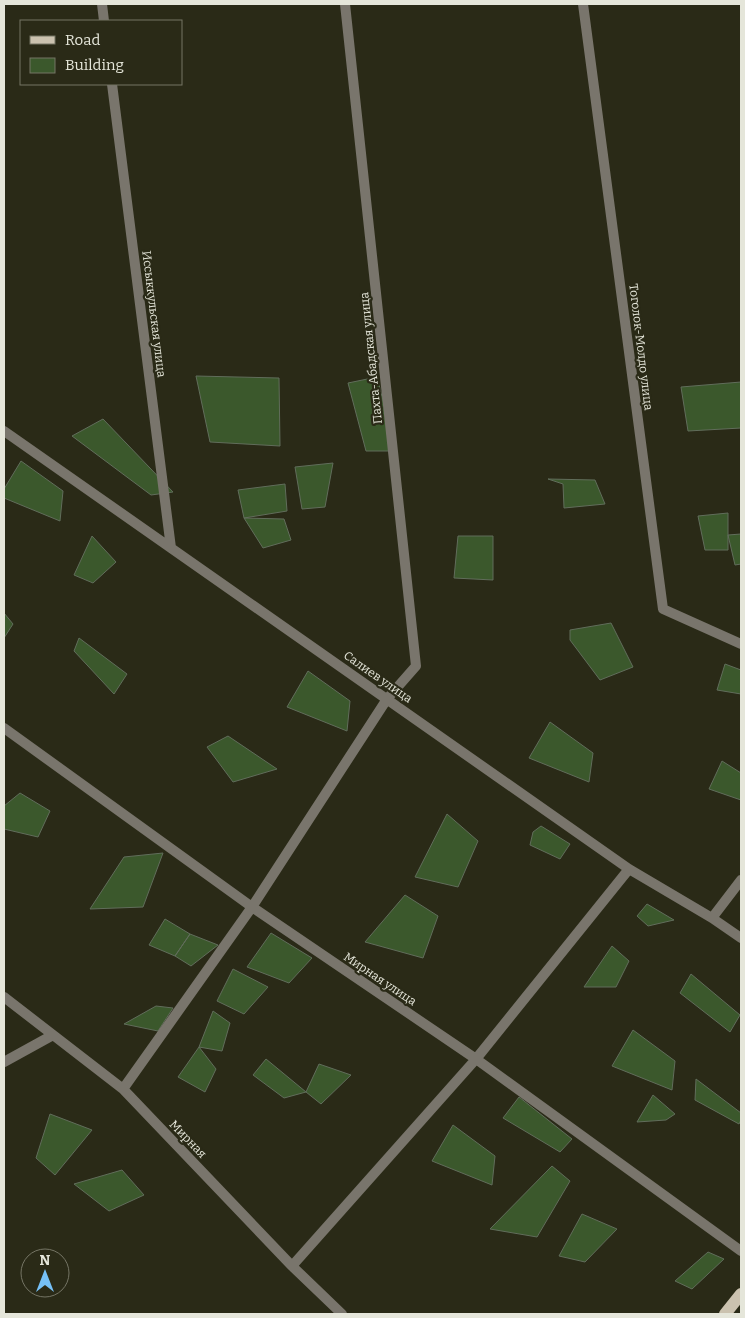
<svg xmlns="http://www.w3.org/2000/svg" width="745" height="1318" viewBox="0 0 745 1318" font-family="Bitter,serif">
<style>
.building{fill:#3b582c;stroke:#616d5b}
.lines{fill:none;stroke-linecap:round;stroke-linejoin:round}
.street{stroke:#79756c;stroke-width:10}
.primary{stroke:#cbc2af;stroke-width:12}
.labels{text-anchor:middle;stroke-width:4.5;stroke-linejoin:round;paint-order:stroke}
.street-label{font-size:12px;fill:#e5e6da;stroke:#2a2a17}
</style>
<rect width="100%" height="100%" fill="#2a2a17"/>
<!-- building -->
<path class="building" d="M196,376L279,378L280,446L210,442Z
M377,377L396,451H366L348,383Z
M741,382V428L688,431L681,387Z
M103,419L173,492L151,495L72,436Z
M21,461L63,491L60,521L4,498V489Z
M333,463L325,507L302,509L295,467Z
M548,479L595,480L605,504L564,508L563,484Z
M285,484L287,511L244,518L238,490Z
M728,513V550H705L698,516Z
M244,518L284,519L291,540L263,548Z
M741,534V564L735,565L728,535Z
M92,536L116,562L93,583L74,575Z
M458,536H493V580L454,578Z
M4,613L13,624L4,638Z
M611,623L633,667L600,680L570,640V630Z
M79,638L127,674L114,694L74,651Z
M725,664L741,670V694L717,690Z
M308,671L350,701L347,731L287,707Z
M550,722L593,753L589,782L529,758Z
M228,736L277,769L233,782L207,747Z
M722,761L741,773V800L709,789Z
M20,793L50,811L38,837L4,829V806Z
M447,814L478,841L458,887L415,877Z
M541,826L570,844L560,859L530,845L533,832Z
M163,853L143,907L90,909L124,857Z
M405,895L438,916L423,958L365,942Z
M647,904L674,920L648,926L637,916Z
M165,919L190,934L175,956L149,945Z
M271,933L312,958L289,983L247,967Z
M190,934L218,945L191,966L175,956Z
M612,946L629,961L616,987H584Z
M233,969L268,987L244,1014L217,1001Z
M691,974L740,1015L730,1032L680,993Z
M156,1006L173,1008L158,1031L124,1024Z
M213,1011L230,1023L222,1051L199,1047Z
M633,1030L675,1061L672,1090L612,1066Z
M199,1047L216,1069L205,1092L178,1077Z
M266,1059L306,1092L284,1098L253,1075Z
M319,1064L351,1075L321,1104L306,1092Z
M696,1079L741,1113V1120L739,1124L695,1100Z
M653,1095L675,1114L666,1120L637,1122Z
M519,1097L572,1139L560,1152L503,1118Z
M50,1114L92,1130L55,1175L36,1158Z
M453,1125L495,1156L492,1185L432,1161Z
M552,1166L570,1181L537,1237L490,1229Z
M122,1170L144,1195L109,1211L74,1184Z
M582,1214L617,1229L585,1262L559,1256Z
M708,1252L724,1259L692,1289L675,1281Z"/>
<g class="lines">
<!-- street -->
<path class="street" d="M102,4L104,21
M583,4L663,609L741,644
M112,84L171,548
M4,431L629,869L712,918L741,938
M4,728L252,907L476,1059L741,1251
M712,918L741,880
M4,997L123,1089L292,1266L342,1314
M4,1062L53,1035
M123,1089L252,907L387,699L416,666L345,4
M292,1266L476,1059L629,869"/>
<!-- primary -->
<path class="primary" d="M725,1314L741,1294"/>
</g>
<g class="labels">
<!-- street labels -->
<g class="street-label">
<text transform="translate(154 314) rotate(83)" y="4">Иссыккульская улица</text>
<text transform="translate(641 347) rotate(83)" y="4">Тоголок-Молдо улица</text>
<text transform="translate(371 358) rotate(-96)" y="4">Пахта-Абадская улица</text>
<text transform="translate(378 677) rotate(35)" y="4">Салиев улица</text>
<text transform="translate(380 979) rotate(34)" y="4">Мирная улица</text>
<text transform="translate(188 1139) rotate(46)" y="4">Мирная</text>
</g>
</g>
<!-- border -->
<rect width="745" height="1318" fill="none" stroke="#e5e6da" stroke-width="10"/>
<!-- legend -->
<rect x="20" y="20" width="162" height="65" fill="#2a2a17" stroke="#757565"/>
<rect x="30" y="36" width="25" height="8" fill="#cbc2af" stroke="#757565"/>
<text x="65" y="45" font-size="15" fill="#e5e6da">Road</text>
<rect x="30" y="58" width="25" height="15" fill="#3b582c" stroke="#757565"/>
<text x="65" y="70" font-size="15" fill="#e5e6da">Building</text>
<!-- north arrow -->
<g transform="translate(45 1273)"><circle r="24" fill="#2a2a17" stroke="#757565"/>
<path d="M0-4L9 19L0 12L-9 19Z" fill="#76c0f6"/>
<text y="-8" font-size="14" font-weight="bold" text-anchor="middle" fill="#e5e6da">N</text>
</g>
</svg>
